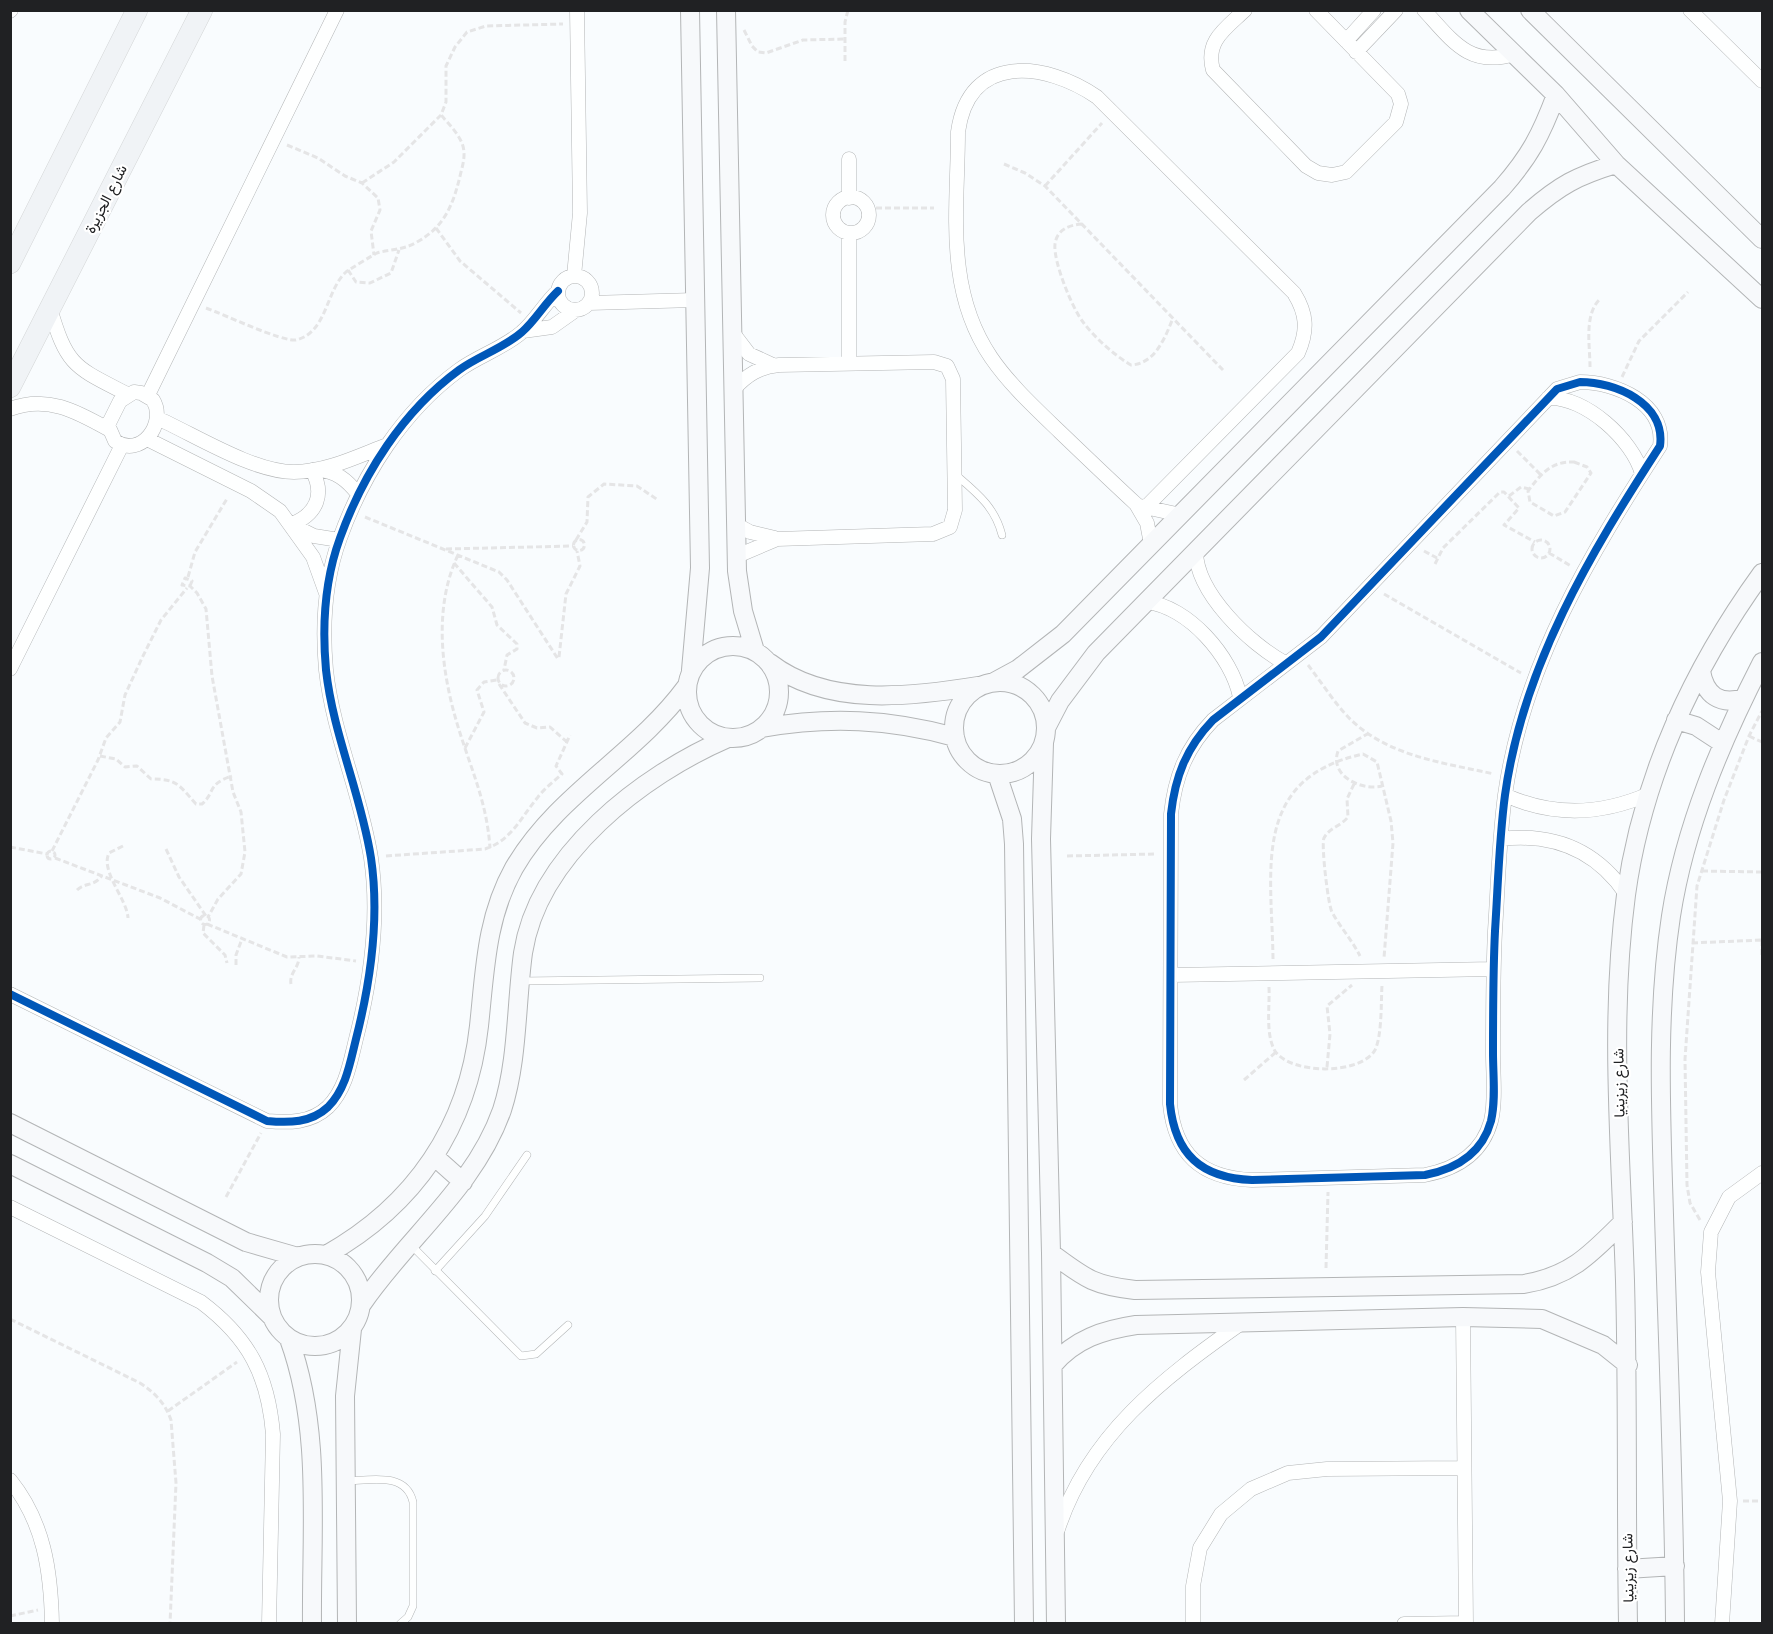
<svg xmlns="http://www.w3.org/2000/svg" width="1773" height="1634" viewBox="0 0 1773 1634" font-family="'Nunito Sans',Vazirmatn,sans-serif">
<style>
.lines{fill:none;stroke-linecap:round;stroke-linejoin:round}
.lane-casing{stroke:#b3b5b6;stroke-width:8}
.street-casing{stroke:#b3b5b6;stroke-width:15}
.secondary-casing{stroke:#b3b5b6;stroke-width:20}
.primary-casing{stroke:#d4d6d7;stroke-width:22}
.path{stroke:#e5e5e6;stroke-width:3;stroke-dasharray:6 3;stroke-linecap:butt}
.lane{stroke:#feffff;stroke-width:7}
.street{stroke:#feffff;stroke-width:14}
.secondary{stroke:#f7f9fb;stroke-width:18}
.primary{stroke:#f0f3f6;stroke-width:21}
.cycleway-casing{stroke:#fff;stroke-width:11}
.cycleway{stroke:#0057b8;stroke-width:8}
.labels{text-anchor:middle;stroke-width:4.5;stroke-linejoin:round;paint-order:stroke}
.street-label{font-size:15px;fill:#202123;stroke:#fff}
</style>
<rect width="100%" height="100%" fill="#f9fcfe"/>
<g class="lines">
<defs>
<path id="lane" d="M956,475C977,493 995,507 1002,535
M520,981L760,978
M410,1244L521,1356L536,1354L568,1325
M435,1271L485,1216L527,1155
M347,1481C372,1480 406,1472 413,1502V1606L408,1617L400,1624"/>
<path id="street" d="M1245,10C1225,29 1205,41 1213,70L1306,166L1318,173L1332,175L1346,172L1396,122L1401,104L1398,94L1316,10
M1424,10C1452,40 1469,68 1514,54
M1690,10L1762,81
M10,11L11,10
M1346,41L1374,10
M1356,52L1396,10
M833 215a18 18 0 1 1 36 0a18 18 0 1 1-36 0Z
M849,198V159
M849,233V363
M574,276L580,213L577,10
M558 293a17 17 0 1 1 34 0a17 17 0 1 1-34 0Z
M589,303L695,300
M50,308C67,367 75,367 127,394
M523,331L552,327L576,310
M733,333L749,354L773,365
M1580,382C1615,382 1666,403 1660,446C1590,554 1523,665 1505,795C1499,840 1498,886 1495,931C1493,972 1493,1012 1493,1053C1493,1075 1496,1100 1491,1121C1482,1154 1456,1169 1425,1175L1252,1180C1201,1178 1175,1154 1170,1104L1171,814C1175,777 1186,748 1213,720L1321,637L1557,389Z
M734,389C747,375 759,367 779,365L934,362L947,366L953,379L955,510L950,527L933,534L777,539L737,556
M134,392L141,393L153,400C167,423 141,459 115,441L108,425L120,401Z
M148,395L337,10
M1548,398C1585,396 1633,440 1642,474
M10,409C47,395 76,411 108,429
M157,418C195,435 253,472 294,472C326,472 358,456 387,445
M147,439L251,491L280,511L313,557L326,593
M318,470C336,471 347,480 358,494
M1140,506L1181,515
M1145,508L1298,353C1308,330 1307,314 1294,293L1097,97C1046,62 969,52 958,132C958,177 953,224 959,269C969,347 1006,380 1060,432C1085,456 1110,480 1136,504L1147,523L1151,544
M292,524C317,514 325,494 312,470
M737,525L750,532L775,538
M296,527L314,536L339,540
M1196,551C1196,593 1250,644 1285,663
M1146,602C1188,606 1232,657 1240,697
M10,669L122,445
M1505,795C1553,817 1601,815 1649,794
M1501,839C1553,833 1596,850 1626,894
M1172,975L1493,969
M10,994L267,1121C289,1123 311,1123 328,1107C346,1089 350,1063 356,1039C371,980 380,919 371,858C361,794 333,734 326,670C322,626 325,579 340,538C363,474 403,411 459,370C478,356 504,348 522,332C535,321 545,303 558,291
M10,1207L201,1302C249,1338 268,1375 273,1434L269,1624
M1463,1317L1466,1624
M10,1480C44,1522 51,1571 52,1624
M1058,1529C1089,1435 1162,1379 1240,1324
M1193,1624V1586L1200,1548L1221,1514L1251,1489L1288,1473L1327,1469L1462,1468
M1404,1624L1466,1623
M1722,1624L1730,1501L1708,1272L1711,1232L1729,1197L1762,1173"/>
<path id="secondary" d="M690,10L700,568L691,670
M726,10L737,571L743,611L755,651
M1469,10L1556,95L1616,164L1762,299
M1530,10L1762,239
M687 692a46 46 0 1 1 92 0a46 46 0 1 1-92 0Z
M770,663C827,707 910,697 978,686
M1701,671C1705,695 1720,706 1744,698
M994,682L1018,669L1063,634L1502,188C1530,156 1541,135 1556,95
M954 728a46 46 0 1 1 92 0a46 46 0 1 1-92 0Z
M1676,720L1696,726L1722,743
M762,728C829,716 890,719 955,737
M1046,728L1060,701L1096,653L1529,212C1560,185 1577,176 1616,164
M1044,743L1041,839L1051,1253L1056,1624
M997,774L1012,819L1014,844L1024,1624
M10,1123L246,1242L298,1257
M435,1157L463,1182
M10,1164L207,1263L232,1278L272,1317
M1051,1253C1085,1278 1092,1285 1135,1290L1524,1284C1571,1276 1591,1254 1623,1222
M269 1300a46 46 0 1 1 92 0a46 46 0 1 1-92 0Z
M326,1255C415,1205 468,1127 479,1026C485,970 486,918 514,868C557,794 636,755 686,687
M362,1304C407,1238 475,1187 502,1110C518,1061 516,1004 523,953C538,855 642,775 728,738
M289,1339C322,1429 311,1529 312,1624
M1053,1365C1075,1339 1103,1330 1136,1325L1463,1317L1542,1319L1603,1345L1628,1365
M1627,1569L1675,1566
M347,1624L345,1396L352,1329
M1628,1624C1626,1509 1628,1395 1625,1281C1621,1153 1609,1022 1626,895C1642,778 1693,668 1762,573
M1675,1624C1674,1487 1668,1351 1664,1215C1661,1115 1656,1015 1671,916C1685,826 1721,742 1762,662"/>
<path id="primary" d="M10,263L137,10
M10,387L202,10"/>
</defs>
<!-- lane casing -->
<use href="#lane" class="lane-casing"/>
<!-- street casing -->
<use href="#street" class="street-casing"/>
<!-- secondary casing -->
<use href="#secondary" class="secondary-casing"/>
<!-- primary casing -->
<use href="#primary" class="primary-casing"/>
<!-- path -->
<path class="path" d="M744,30L752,46L758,52L766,53L803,40L845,39
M845,61V22L848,10
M287,145L318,158L345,176L362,183L378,198L380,210L371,231L374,255
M1004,164L1025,173L1045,186L1223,370
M362,183L394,162L441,115L446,102V66L455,47L467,32L486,26L563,24
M1045,186L1102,123
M867,208H934
M1082,224C1070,225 1057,229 1055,244C1053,261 1072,308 1083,322C1095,338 1114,355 1131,365C1155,364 1165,338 1173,318
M436,228L460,261L521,313
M348,270L356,282L370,283L391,273L399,250
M206,308C223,314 282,342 296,340C327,333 326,290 346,272C350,269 373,255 377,253C391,249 404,250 417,242C446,226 454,202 461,172C464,161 466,151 461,141C456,131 448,123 441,115
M1590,367C1590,346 1584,316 1599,300
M1622,377L1639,341L1688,292
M1517,451L1541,475
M1574,462L1587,467L1591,473L1565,512L1554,516L1530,502L1528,491C1541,474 1551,461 1574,462Z
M1509,496L1521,487L1529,489
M365,517L499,572L507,580L558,659
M573.5 545a5.5 5.5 0 1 1 11 0a5.5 5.5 0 1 1-11 0Z
M576,540L587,522L588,497L604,484L637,486L658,500
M1532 549a9 9 0 1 1 18 0a9 9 0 1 1-18 0Z
M446,549L573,546
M1424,551L1437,558
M1549,553L1571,566
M458,555C432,610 442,677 460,733C473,774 487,804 490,848
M454,563L492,607L497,625L517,644V649L507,655L504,670
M1435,564L1443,548L1500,492H1504L1519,508L1504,525L1535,542
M188,577L195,552L228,497
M190,586L192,581L185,578L182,585L190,586L197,593L206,609L212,676L233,792L241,812L245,852L241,874L218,899L208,917
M1384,594L1521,673
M559,657L566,594L580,566L577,551
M1308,665C1322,683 1335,704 1351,720C1390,757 1445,763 1494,774
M498 678a8 8 0 1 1 16 0a8 8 0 1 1-16 0Z
M499,684L525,723L537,728L550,727L567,742
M1369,733L1338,751C1329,777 1363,791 1382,786
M1749,736L1762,742
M465,748L484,712L477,690L484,682L497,680
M100,756L116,759L125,767L137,766L151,779C177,779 178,784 196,804H202C215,793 207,784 232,776
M1354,784L1347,799L1348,817C1341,826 1329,828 1324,838C1321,844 1328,905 1332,912C1340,927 1352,940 1360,956
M123,846L109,853C100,871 127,899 128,918
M10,847L47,854
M166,849L179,877L206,916
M47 855a4 4 0 1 1 8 0a4 4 0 1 1-8 0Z
M52,851L98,760L106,738L120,722L125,695L142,658L161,620L187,588
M386,856L485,849C511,841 522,816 538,797C545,788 554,781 562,774L556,766L570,735
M1067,856L1155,854
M55,858L160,898L200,919
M1702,871L1762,872
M77,890C85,882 95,887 102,875
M200.5 920a4.5 4.5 0 1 1 9 0a4.5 4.5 0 1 1-9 0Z
M207,924L287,957L317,956L356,961
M204,925L203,933L225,955L227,963
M1762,940V955
M1692,943L1762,940
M1273,959C1272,870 1250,779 1363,754L1377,762L1391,821L1393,843L1384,958
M236,965V955L242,939
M291,984C289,973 299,968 299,957
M1269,987C1270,1005 1265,1034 1275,1051C1291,1075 1361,1075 1375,1050C1382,1036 1381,1002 1382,985
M1327,1067L1330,1034L1327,1006L1352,985
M1244,1080L1276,1052
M226,1197L261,1133
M1700,1220L1690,1203L1687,1185L1685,1059L1697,886L1724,800L1749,736L1762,711
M1326,1268L1328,1192
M10,1319L140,1383C155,1393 165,1403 171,1420L176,1483L170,1624
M168,1411L237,1362
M1743,1501H1762
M10,1616L38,1610"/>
<!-- lane -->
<use href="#lane" class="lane"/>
<!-- street -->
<use href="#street" class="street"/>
<!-- secondary -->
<use href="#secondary" class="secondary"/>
<!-- primary -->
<use href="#primary" class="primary"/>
<defs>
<path id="cycleway" d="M1580,382C1615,382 1666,403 1660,446C1590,554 1523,665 1505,795C1499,840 1498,886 1495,931C1493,972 1493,1012 1493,1053C1493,1075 1496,1100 1491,1121C1482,1154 1456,1169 1425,1175L1252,1180C1201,1178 1175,1154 1170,1104L1171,814C1175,777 1186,748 1213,720L1321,637L1557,389Z
M10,994L267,1121C289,1123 311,1123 328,1107C346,1089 350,1063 356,1039C371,980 380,919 371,858C361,794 333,734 326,670C322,626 325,579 340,538C363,474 403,411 459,370C478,356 504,348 522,332C535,321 545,303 558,291"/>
</defs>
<!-- cycleway casing -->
<use href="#cycleway" class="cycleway-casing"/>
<!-- cycleway -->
<use href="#cycleway" class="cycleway"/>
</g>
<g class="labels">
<!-- street labels -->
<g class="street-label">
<text transform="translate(106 199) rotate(-63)" y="5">شارع الجزيرة</text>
<text transform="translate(1619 1083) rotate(-91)" y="5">شارع زيزينيا</text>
<text transform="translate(1628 1568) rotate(-91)" y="5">شارع زيزينيا</text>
</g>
</g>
<!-- border -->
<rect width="1773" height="1634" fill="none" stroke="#202123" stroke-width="24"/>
</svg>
